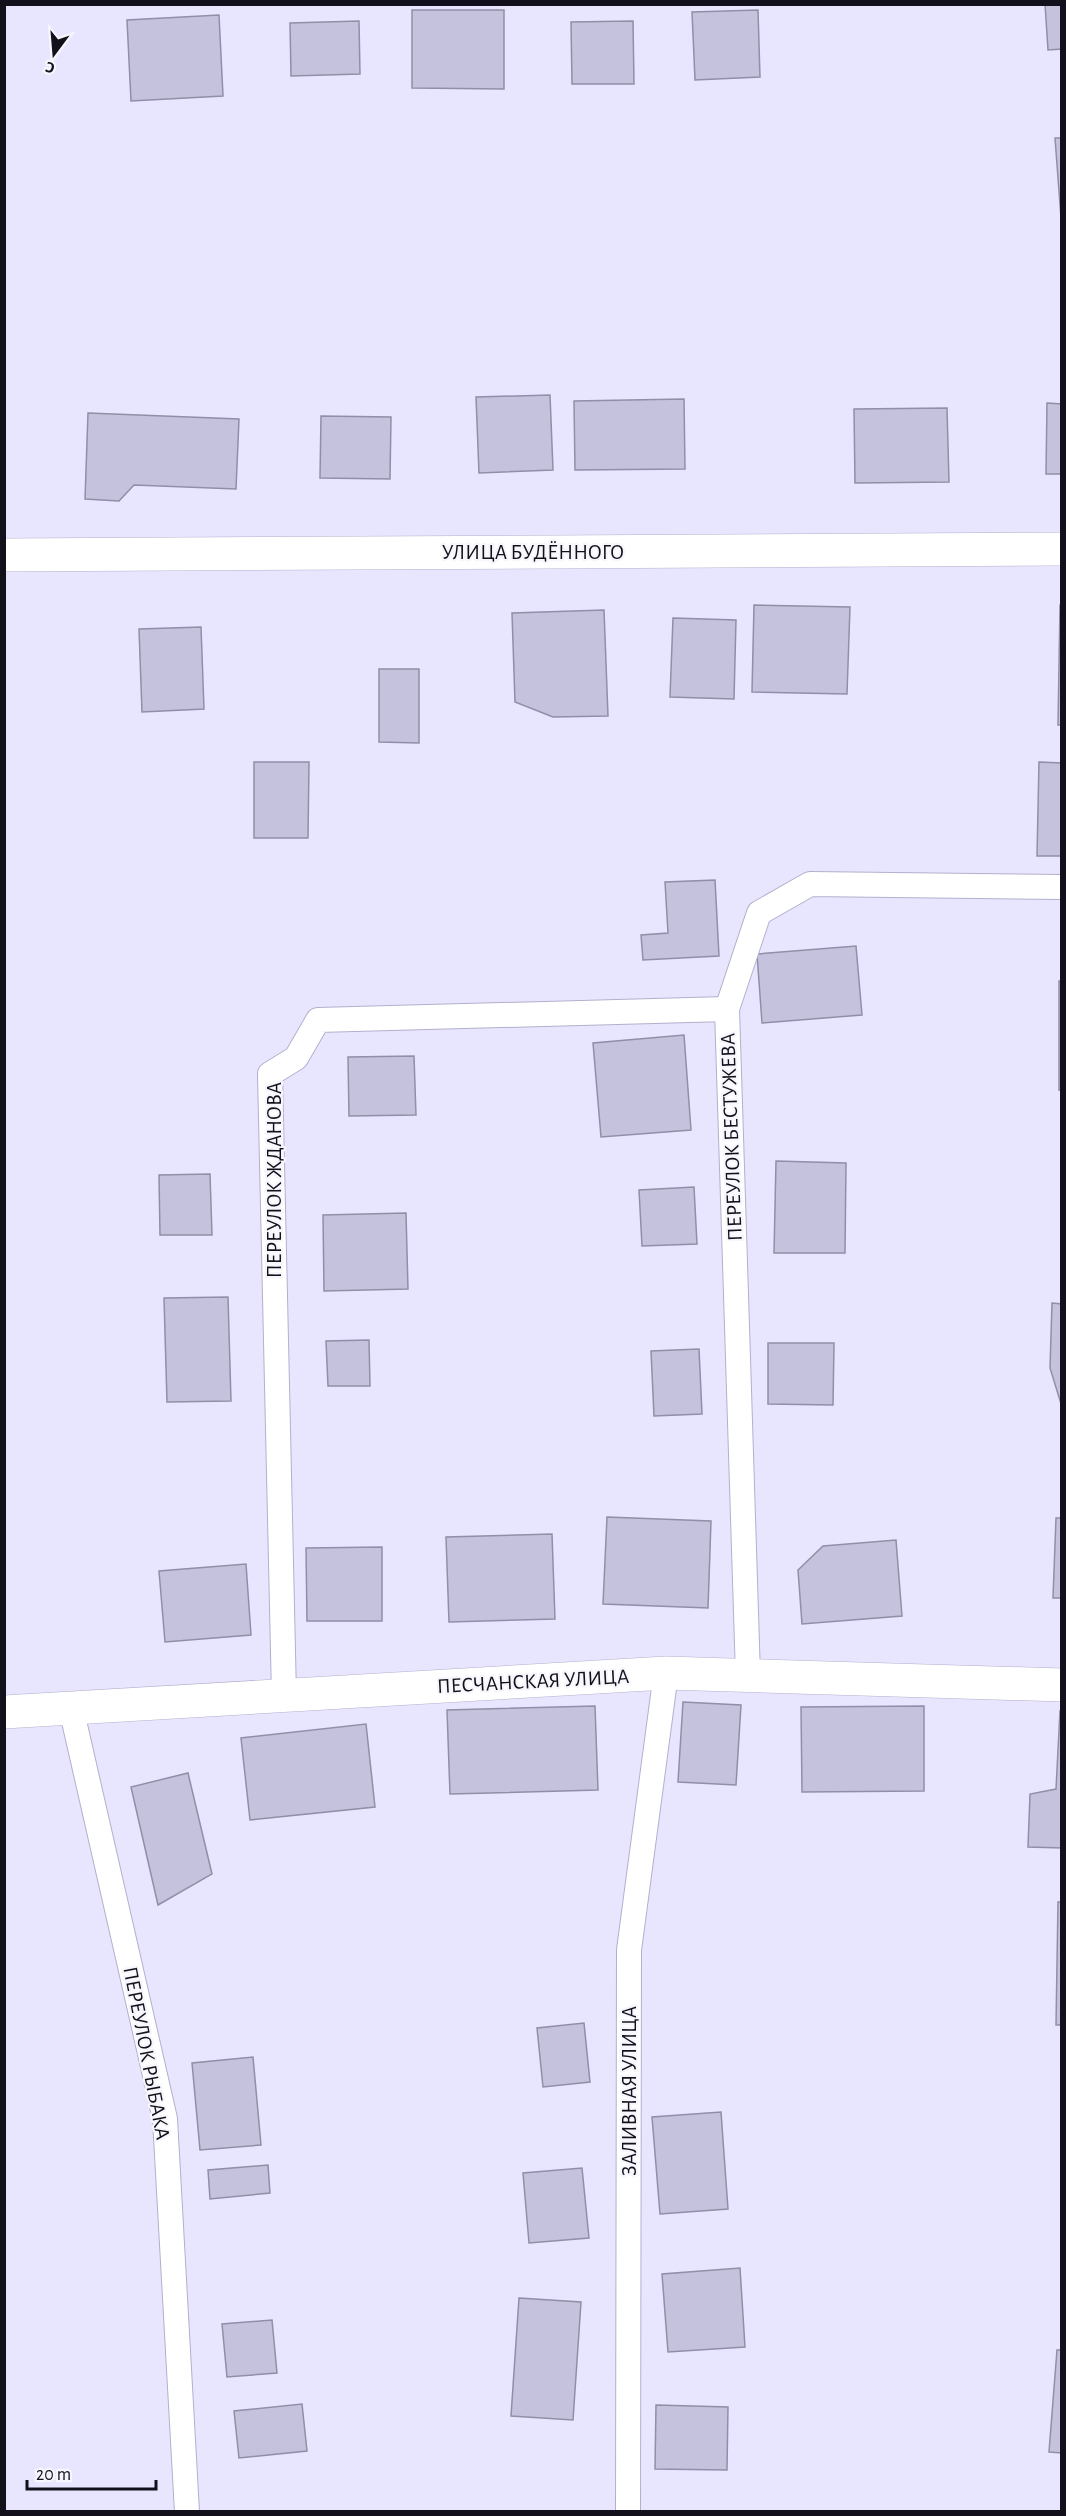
<svg xmlns="http://www.w3.org/2000/svg" width="1066" height="2516" viewBox="0 0 1066 2516" font-family="'Alegreya Sans',sans-serif">
<style>
.building{fill:#c5c2de;stroke:#908ea8;stroke-width:1.5}
.lines{fill:none;stroke-linecap:round;stroke-linejoin:round}
.service-casing{stroke:#b2b0cc;stroke-width:26}
.minor-casing{stroke:#b2b0cc;stroke-width:34}
.tertiary-casing{stroke:#b2b0cc;stroke-width:34}
.service{stroke:#fff;stroke-width:24}
.minor{stroke:#fff;stroke-width:33}
.tertiary{stroke:#fff;stroke-width:33}
.labels{text-anchor:middle;stroke-width:4.5;stroke-linejoin:round;paint-order:stroke}
.street-label{font-size:21px;fill:#12101a;stroke:#f6f6fc}
</style>
<rect width="100%" height="100%" fill="#e8e6fe"/>
<!-- building -->
<path class="building" d="M1045,4H1062V49L1048,50Z
M412,10H504V89L412,88Z
M758,10L760,77L695,80L692,12Z
M219,15L223,96L131,101L127,20Z
M359,21L360,74L291,76L290,23Z
M633,21L634,84H572L571,22Z
M1055,138H1062V218H1061Z
M550,395L553,470L479,473L476,397Z
M684,399L685,469L575,470L574,401Z
M1047,403L1062,404V474H1046Z
M947,408L949,482L855,483L854,409Z
M88,413L239,419L236,489L134,485L119,501L85,499Z
M321,416L391,417L390,479L320,478Z
M754,605L850,607L847,694L752,692Z
M1060,605H1062V725H1058Z
M604,610L608,716L553,717L515,702L512,613Z
M673,618L736,620L734,699L670,697Z
M201,627L204,709L142,712L139,629Z
M379,669H419V743L379,742Z
M254,762H309L308,838H254Z
M1039,762L1062,763V856H1037Z
M715,880L719,956L643,960L641,935L668,933L665,882Z
M856,946L862,1015L762,1023L757,954Z
M1059,981H1062V1090H1059Z
M684,1035L691,1130L601,1137L593,1043Z
M414,1056L416,1115L349,1116L348,1057Z
M776,1161L846,1163L845,1253H774Z
M210,1174L212,1235H160L159,1175Z
M694,1187L697,1244L642,1246L639,1190Z
M406,1213L408,1289L324,1291L323,1215Z
M228,1297L231,1401L167,1402L164,1298Z
M1052,1303L1062,1304V1407L1050,1368Z
M369,1340L370,1386H328L326,1341Z
M768,1343H834L833,1405L768,1404Z
M699,1349L702,1414L654,1416L651,1351Z
M607,1517L711,1521L708,1608L603,1604Z
M1056,1518H1062V1598H1053Z
M552,1534L555,1619L449,1622L446,1537Z
M896,1540L902,1616L802,1624L798,1570L823,1546Z
M382,1547V1621H307L306,1548Z
M246,1564L251,1635L165,1642L159,1571Z
M683,1702L741,1705L736,1785L678,1782Z
M595,1706L598,1790L450,1794L447,1710Z
M924,1706V1791L802,1792L801,1707Z
M1060,1711H1062V1848L1028,1847L1030,1794L1056,1789Z
M366,1724L375,1807L250,1820L241,1738Z
M188,1773L212,1874L158,1905L131,1787Z
M1058,1902H1062V2025H1056Z
M584,2023L590,2082L543,2087L537,2028Z
M253,2057L261,2145L200,2150L192,2063Z
M721,2112L728,2209L660,2214L652,2117Z
M268,2165L270,2193L210,2199L208,2170Z
M582,2168L589,2238L529,2243L523,2173Z
M740,2268L745,2347L668,2352L662,2274Z
M519,2298L581,2302L573,2420L511,2416Z
M272,2320L277,2373L227,2377L222,2324Z
M1057,2350H1062V2453L1049,2452Z
M302,2404L307,2451L239,2458L234,2411Z
M656,2405L728,2407L727,2470L655,2469Z"/>
<g class="lines">
<defs>
<path id="service" d="M748,1676L727,1009L759,913L810,884L1062,887
M284,1696L270,1074L296,1058L318,1020L727,1009
M71,1708L165,2119L187,2512
M628,2512L629,1950L666,1673"/>
<path id="minor" d="M4,1712L666,1673L1062,1685"/>
<path id="tertiary" d="M4,555L1062,549"/>
</defs>
<!-- service casing -->
<use href="#service" class="service-casing"/>
<!-- minor casing -->
<use href="#minor" class="minor-casing"/>
<!-- tertiary casing -->
<use href="#tertiary" class="tertiary-casing"/>
<!-- service -->
<use href="#service" class="service"/>
<!-- minor -->
<use href="#minor" class="minor"/>
<!-- tertiary -->
<use href="#tertiary" class="tertiary"/>
</g>
<g class="labels">
<!-- street labels -->
<g class="street-label">
<text x="533" y="559">УЛИЦА БУДЁННОГО</text>
<text transform="translate(731 1137) rotate(-92)" y="7">ПЕРЕУЛОК БЕСТУЖЕВА</text>
<text transform="translate(274 1180) rotate(-90)" y="7">ПЕРЕУЛОК ЖДАНОВА</text>
<text transform="translate(533 1681) rotate(-3)" y="7">ПЕСЧАНСКАЯ УЛИЦА</text>
<text transform="translate(147 2053) rotate(79)" y="7">ПЕРЕУЛОК РЫБАКА</text>
<text transform="translate(629 2091) rotate(-90)" y="7">ЗАЛИВНАЯ УЛИЦА</text>
</g>
</g>
<!-- border -->
<rect width="1066" height="2516" fill="none" stroke="#12101a" stroke-width="12"/>
<!-- north arrow -->
<g transform="translate(54 54) rotate(196)" stroke="#f6f6fc" stroke-width="4.5" paint-order="stroke">
<path d="M0-4.5L10 22L0 15L-10 22Z" fill="#12101a"/>
<text y="-9" font-size="16" font-weight="bold" text-anchor="middle" fill="#12101a">С</text>
</g>
<!-- scale -->
<path d="M27 2480v9h129v-9" fill="none" stroke="#12101a" stroke-width="3"/>
<text x="36" y="2480" font-size="18" fill="#12101a" stroke="#f6f6fc" stroke-width="4.5" paint-order="stroke">20 m</text>
</svg>
